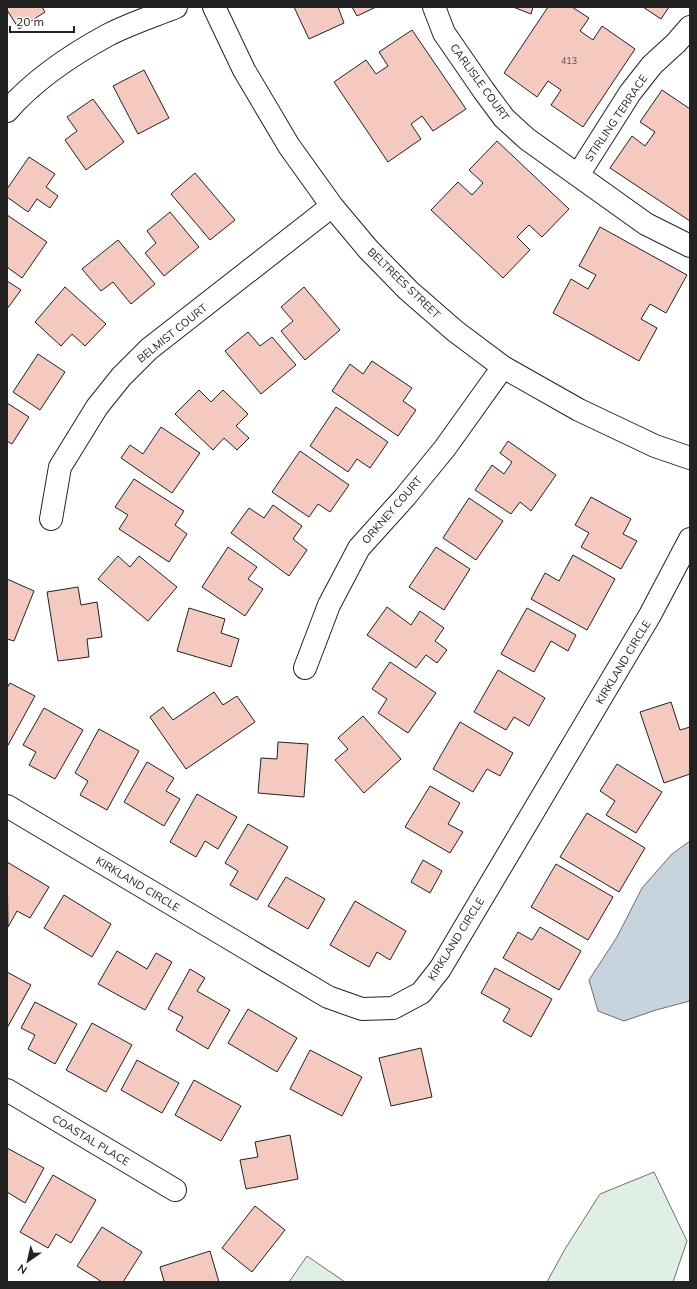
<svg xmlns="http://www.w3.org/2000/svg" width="697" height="1289" viewBox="0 0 697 1289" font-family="Mulish,sans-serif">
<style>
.green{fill:#e0efe3;stroke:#6f6f6f}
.water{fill:#c7d3dd;stroke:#6f6f6f}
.building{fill:#f3c9c0;stroke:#222}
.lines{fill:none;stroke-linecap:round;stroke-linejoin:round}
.minor-casing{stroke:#222;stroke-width:24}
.minor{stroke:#fff;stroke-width:22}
.labels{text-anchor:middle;stroke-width:3;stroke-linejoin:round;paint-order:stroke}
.number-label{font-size:9px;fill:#564c4a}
.street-label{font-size:11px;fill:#222;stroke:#fff}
</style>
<rect width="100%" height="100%" fill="#fff"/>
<!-- green -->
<path class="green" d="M654,1172L687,1241L673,1282H547L565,1249L600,1194Z
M307,1256L345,1282H289Z"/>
<!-- water -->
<path class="water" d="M690,841V1001L656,1010L624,1021L598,1011L589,980L617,937L642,888L672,854Z"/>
<!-- building -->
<path class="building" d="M7,7H42L45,12L19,29L7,10Z
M294,7H338L344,23L309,39Z
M352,7H376L357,16Z
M513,7H533L531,14Z
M548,7H572L589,18L580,31L593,40L602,26L635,49L583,127L551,105L561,90L548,81L537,97L504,73Z
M643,7H669L661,19Z
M412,30L466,109L433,131L422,116L411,124L421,139L388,162L334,82L366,60L376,74L388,66L379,52Z
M144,70L169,118L138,134L113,86Z
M662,90L690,109V221L610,168L632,136L645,146L655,132L640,122Z
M93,99L124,142L86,170L65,140L77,131L67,117Z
M497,141L569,209L542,237L529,225L517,237L530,250L503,278L431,210L458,182L472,195L483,183L469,170Z
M29,157L55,174L46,187L58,196L50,208L37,199L28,212L7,197V189Z
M195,173L235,220L210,240L171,194Z
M170,212L199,247L164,276L145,253L156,243L147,231Z
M7,215L47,242L22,278L7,267Z
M600,227L687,275L666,313L650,304L641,319L657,328L639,361L553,313L571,279L588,289L596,275L579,266Z
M118,240L155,284L131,304L113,282L101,291L82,269Z
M7,281L21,290L7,309Z
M65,287L106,324L85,346L72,334L61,346L35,322Z
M304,287L340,330L305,360L281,331L293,321L281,307Z
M248,332L260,346L272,337L296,365L261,394L225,351Z
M38,354L65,372L40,410L13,392Z
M372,361L412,388L403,401L416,410L398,436L332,391L350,364L363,374Z
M199,390L211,402L223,390L248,414L236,426L249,438L237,450L224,438L213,450L175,414Z
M7,403L29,417L12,444L7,441Z
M336,407L388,442L370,468L357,459L348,472L310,446Z
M161,427L200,453L172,493L121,458L130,445L143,454Z
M508,441L556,475L531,511L520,502L511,514L475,490L492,465L504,474L512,462L500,453Z
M300,451L349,485L330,512L318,504L309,517L272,492Z
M134,479L184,511L175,525L187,534L169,562L119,529L128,515L115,507Z
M591,497L631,519L623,534L637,541L621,569L581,547L589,533L575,525Z
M469,498L503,521L476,560L443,538Z
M273,505L302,526L293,539L307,550L289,576L231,533L249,508L264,518Z
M228,547L257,567L248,579L263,589L245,616L202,587Z
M436,547L470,569L444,610L409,587Z
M573,555L615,579L587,630L531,599L545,573L559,581Z
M118,556L130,567L139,556L177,587L148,621L98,579Z
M7,579L34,591L14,641L7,639Z
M78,587L81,605L97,602L102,637L87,639L89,657L58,661L47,592Z
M387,607L411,625L420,611L444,628L435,641L447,650L437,663L426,655L416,668L367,635Z
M189,608L225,619L221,633L239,639L231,667L177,651Z
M527,608L576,635L568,651L551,641L534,672L501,654Z
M390,662L436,693L408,733L378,713L387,699L372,689Z
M498,670L545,698L529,726L514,717L506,730L474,712Z
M10,683L35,696L7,747V688Z
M214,692L223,705L237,696L255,722L186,769L150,717L163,707L173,720Z
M671,702L680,730L690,727V774L664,783L640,712Z
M44,708L83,730L55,779L29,765L36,752L23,745Z
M363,716L401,759L364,793L335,760L348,749L338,738Z
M460,722L513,753L500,776L487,769L473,792L433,769Z
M99,729L139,751L107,810L80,795L88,781L75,773Z
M278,742L308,744L304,797L258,793L261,758L277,759Z
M147,762L174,778L166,791L180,799L164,826L124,802Z
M617,764L662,792L636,833L606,815L615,801L600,791Z
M430,786L460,803L448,824L463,832L450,853L405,827Z
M197,794L237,817L218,849L205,841L196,857L170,842Z
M587,813L645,848L619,892L560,857Z
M248,824L288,847L257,900L230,885L238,871L225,863Z
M423,860L442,871L430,893L411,882Z
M7,862L49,887L30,918L17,911L8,927Z
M556,864L613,897L588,940L531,907Z
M286,877L325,899L308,929L268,906Z
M64,895L111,924L92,957L44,928Z
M355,901L406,931L390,960L377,952L369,967L330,945Z
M540,927L581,951L559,990L503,958L518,932L532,940Z
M117,951L147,969L156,953L172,962L145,1010L98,984Z
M495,968L552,999L531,1037L503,1021L510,1009L481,993Z
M190,969L205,978L197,991L230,1010L208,1049L176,1030L183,1017L168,1009Z
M7,972L31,985L7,1028Z
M35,1002L77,1024L55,1064L28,1049L35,1035L21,1028Z
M248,1009L297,1038L277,1072L228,1043Z
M92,1023L132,1045L106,1092L66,1070Z
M421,1048L432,1097L391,1106L379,1058Z
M310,1050L362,1077L342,1116L290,1089Z
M137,1060L179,1083L162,1113L121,1090Z
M194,1080L241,1106L221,1141L175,1115Z
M290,1135L298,1179L246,1189L240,1160L258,1157L255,1142Z
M7,1148L44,1168L25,1203L7,1192Z
M53,1175L96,1200L71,1243L56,1234L48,1248L20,1232Z
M255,1206L285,1230L252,1272L222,1248Z
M102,1227L142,1252L123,1282H102L77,1266Z
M210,1251L219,1282H160L164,1281L160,1267Z"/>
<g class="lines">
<defs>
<path id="minor" d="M214,7L244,70L289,146L332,206L368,249L408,290L455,331L503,367L579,410L655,446L690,458
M434,7L444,33L484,91L504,118L527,139L646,224L690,246
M7,111C35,79 71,55 108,35C129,24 154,16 176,7
M578,175L630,93L652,65L676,43L690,27
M51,519L60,467L97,407L121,377L149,349L332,206
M305,668L329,605L359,548L405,497L445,448L503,367
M7,806L328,997L362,1009L393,1008L421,993L440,969L650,615L690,539
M7,1090L175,1190"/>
</defs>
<!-- minor casing -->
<use href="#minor" class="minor-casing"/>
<!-- minor -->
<use href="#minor" class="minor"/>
</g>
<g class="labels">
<!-- number labels -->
<g class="number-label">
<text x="569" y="64">413</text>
</g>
<!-- street labels -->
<g class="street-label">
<text transform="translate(480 82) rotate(54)" y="4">CARLISLE COURT</text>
<text transform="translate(616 118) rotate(-56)" y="4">STIRLING TERRACE</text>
<text transform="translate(404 283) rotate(44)" y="4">BELTREES STREET</text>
<text transform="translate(172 333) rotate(-39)" y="4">BELMIST COURT</text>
<text transform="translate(392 510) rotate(-49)" y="4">ORKNEY COURT</text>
<text transform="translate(623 662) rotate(-59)" y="4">KIRKLAND CIRCLE</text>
<text transform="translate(138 884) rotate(31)" y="4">KIRKLAND CIRCLE</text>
<text transform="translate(456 939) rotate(-58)" y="4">KIRKLAND CIRCLE</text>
<text transform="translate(91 1140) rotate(31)" y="4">COASTAL PLACE</text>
</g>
</g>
<!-- border -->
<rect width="697" height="1289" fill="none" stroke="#222222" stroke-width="16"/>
<!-- north arrow -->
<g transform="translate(28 1261) rotate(214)" stroke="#ffffff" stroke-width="3" paint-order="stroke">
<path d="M0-3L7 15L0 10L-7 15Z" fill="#222222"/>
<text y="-6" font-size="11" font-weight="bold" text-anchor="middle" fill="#222222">N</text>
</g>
<!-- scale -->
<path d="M10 26v6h64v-6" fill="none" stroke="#222222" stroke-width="2"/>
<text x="16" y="26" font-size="12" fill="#222222" stroke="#ffffff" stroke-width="3" paint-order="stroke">20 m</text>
</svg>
